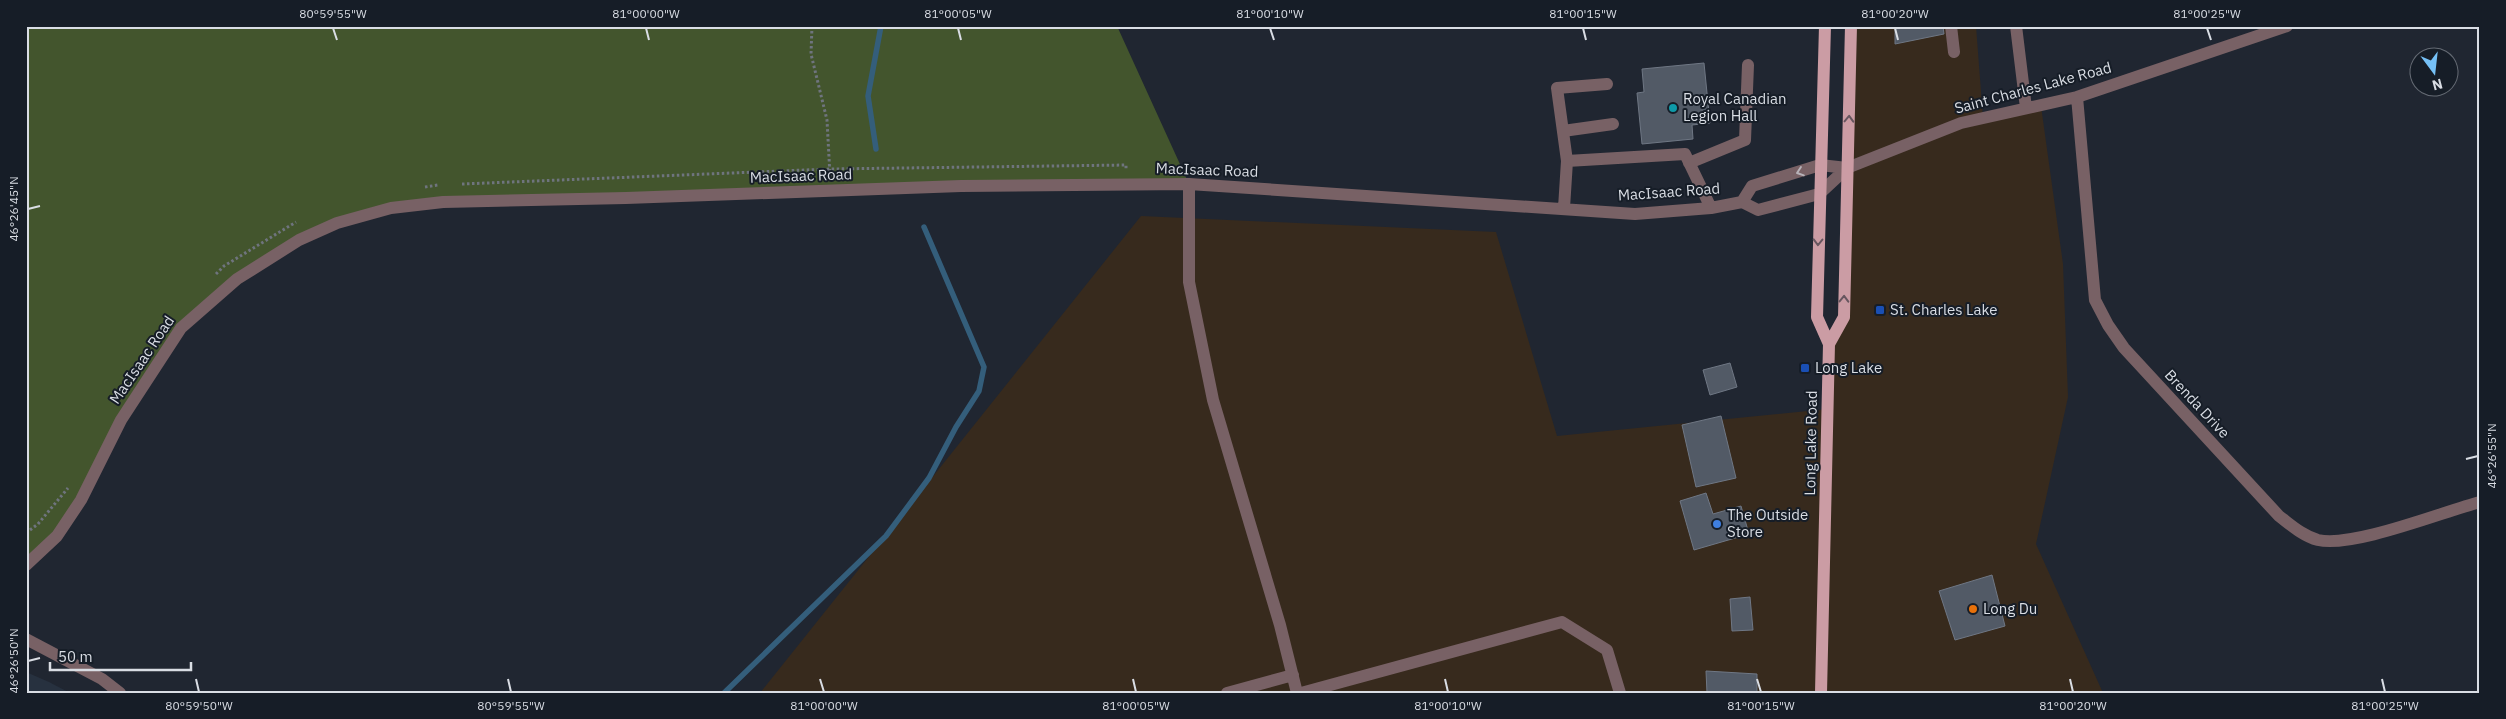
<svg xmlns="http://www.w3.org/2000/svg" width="2506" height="719" viewBox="0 0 2506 719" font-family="'IBM Plex Sans',sans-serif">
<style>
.commercial{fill:#372a1d}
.built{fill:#27313f}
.green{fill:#43552d}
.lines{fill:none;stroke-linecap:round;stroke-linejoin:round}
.stream{stroke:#345e7b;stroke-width:5.5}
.building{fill:#525a66;stroke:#6f7784}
.path{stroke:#6f747e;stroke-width:3;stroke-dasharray:2.5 2.5;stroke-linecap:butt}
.minor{stroke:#786165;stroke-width:12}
.major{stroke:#cb9ca4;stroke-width:12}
.oneway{stroke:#67565f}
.oneway2{stroke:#b7b2b8}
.ticks{fill:none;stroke:#d9dde4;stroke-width:2}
.culture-dot{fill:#0f9aa8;stroke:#161d27;stroke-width:2}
.transit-dot{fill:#1a4fb4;stroke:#161d27;stroke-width:2}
.shop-dot{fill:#3f7fe0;stroke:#161d27;stroke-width:2}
.food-dot{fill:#e8710a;stroke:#161d27;stroke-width:2}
.labels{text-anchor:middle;stroke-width:4;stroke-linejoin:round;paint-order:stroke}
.street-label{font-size:15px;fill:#d9dde4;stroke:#161d27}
.poi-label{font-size:15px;fill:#d9dde4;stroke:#161d27;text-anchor:start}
.neatline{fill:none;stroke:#d9dde4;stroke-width:2}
.ticks-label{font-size:12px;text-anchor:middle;fill:#d9dde4}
</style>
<rect width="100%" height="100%" fill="#202631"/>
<!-- commercial -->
<path class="commercial" d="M1851,26H1976L1983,118L2041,106L2063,264L2068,397L2036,544L2103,693H760L1141,216L1496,232L1557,436L1828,409L1829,344L1844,317Z"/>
<!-- built -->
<path class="built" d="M26,672L49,682L70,693H26Z"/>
<!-- green -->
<path class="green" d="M26,26H1117L1189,184L391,208L299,240L181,328L81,500L26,565Z"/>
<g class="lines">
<!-- stream -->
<path class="stream" d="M876,149L868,96L881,26
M724,693L886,536L929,478L956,427L979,391L984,367L924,227"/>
</g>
<!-- building -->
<path class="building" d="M1895,26H1943L1944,34L1895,44Z
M1704,63L1710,123L1692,125L1693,139L1642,144L1637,93L1644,92L1642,69Z
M1730,363L1737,387L1710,395L1703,370Z
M1721,416L1736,478L1696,487L1682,425Z
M1706,493L1713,514L1741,506L1749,534L1694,550L1680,501Z
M1992,575L2005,626L1955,640L1939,591Z
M1750,597L1753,630L1732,631L1730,599Z
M1706,671L1757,674V693H1707Z"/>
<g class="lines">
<!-- path -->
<path class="path" d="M812,26L811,54L827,120L830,176
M462,184L830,169L1126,165V170
M425,187L438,185
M216,274L224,266L296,222
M26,533L38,524L68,488"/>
<!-- minor -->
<path class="minor" d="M1951,26L1954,52
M2016,26L2026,108
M2077,97L2095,300L2108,325L2124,348L2279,516C2291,525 2303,536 2318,540C2353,548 2442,512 2480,502
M1563,131L1613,124
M1567,161L1557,88L1607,84
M1689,163L1745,140L1748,65
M1189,184V282L1213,400L1280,625L1297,693
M1742,202L1752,186L1820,165L1847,168
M1564,208L1567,161L1685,154L1711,208
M26,565L57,536L81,500L121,420L181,328L237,279L299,240L337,223L391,208L443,202L626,198L961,186L1189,184L1635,214L1711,208L1742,202L1758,210L1819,194L1847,168L1961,123L2077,97L2287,26
M26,639L102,679L120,693
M1227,693L1293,675
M1301,693L1562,622L1607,650L1620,693"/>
<!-- major -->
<path class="major" d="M1829,344L1844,317L1851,26
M1821,693L1829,344L1817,317L1825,26"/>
</g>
<!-- one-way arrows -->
<defs><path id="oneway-chevron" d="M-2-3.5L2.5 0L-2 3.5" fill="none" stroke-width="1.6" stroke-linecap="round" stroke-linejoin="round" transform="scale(1.25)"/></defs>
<g class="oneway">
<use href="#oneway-chevron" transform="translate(1849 119) rotate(-88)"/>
<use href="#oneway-chevron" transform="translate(1818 242) rotate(91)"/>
<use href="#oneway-chevron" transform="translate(1844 299) rotate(-89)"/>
</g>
<use class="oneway2" href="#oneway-chevron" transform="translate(1800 172) rotate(161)"/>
<!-- ticks -->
<path class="ticks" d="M333,28L337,40M646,28L649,40M958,28L961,40M1270,28L1274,40M1583,28L1586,40M1895,28L1898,40M2207,28L2211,40M28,209L40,206M2466,459L2478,456M28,661L40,658M196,679L199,692M508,679L511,692M820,679L824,692M1133,679L1136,692M1445,679L1448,692M1757,679L1761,692M2070,679L2073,692M2382,679L2385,692"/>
<!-- markers -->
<circle class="culture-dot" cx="1673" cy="108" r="5"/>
<g class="transit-dot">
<rect x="1875" y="305" width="10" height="10" rx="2.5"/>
<rect x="1800" y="363" width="10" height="10" rx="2.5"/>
</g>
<circle class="shop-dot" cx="1717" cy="524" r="5"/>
<circle class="food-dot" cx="1973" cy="609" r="5"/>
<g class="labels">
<!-- street labels -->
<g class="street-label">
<text transform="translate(2033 88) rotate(-15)" y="5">Saint Charles Lake Road</text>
<text transform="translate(1207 170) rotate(2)" y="5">MacIsaac Road</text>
<text transform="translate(801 176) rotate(-2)" y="5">MacIsaac Road</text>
<text transform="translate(1669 192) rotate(-4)" y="5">MacIsaac Road</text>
<text transform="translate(142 360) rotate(-56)" y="5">MacIsaac Road</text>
<text transform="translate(2197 404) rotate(47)" y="5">Brenda Drive</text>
<text transform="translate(1811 443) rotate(-89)" y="5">Long Lake Road</text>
</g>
<!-- poi labels -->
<g class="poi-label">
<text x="1683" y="104">Royal Canadian<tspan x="1683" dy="17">Legion Hall</tspan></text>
<text x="1890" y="315">St. Charles Lake</text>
<text x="1815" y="373">Long Lake</text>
<text x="1727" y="520">The Outside<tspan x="1727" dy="17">Store</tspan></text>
<text x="1983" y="614">Long Du</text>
</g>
</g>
<!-- border -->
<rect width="2506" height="719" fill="none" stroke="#161d27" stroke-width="55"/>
<!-- north arrow -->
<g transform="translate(2434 72) rotate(165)"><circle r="24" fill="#161d27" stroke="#646a73"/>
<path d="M0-4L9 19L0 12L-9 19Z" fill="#75c0f6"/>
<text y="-8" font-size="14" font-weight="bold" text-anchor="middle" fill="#d9dde4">N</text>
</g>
<!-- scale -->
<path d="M50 662v8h141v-8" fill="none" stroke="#d9dde4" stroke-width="2.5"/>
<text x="58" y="662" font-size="15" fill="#d9dde4" stroke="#161d27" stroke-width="4" paint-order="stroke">50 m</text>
<rect x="28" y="28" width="2450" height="664" class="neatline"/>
<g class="ticks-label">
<text x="333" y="18">80°59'55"W</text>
<text x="646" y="18">81°00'00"W</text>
<text x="958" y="18">81°00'05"W</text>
<text x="1270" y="18">81°00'10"W</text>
<text x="1583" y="18">81°00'15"W</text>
<text x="1895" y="18">81°00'20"W</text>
<text x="2207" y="18">81°00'25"W</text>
<text transform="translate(14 209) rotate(-90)" y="4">46°26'45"N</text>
<text transform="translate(2492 456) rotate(-90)" y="4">46°26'55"N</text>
<text transform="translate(14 661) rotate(-90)" y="4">46°26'50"N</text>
<text x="199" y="710">80°59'50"W</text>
<text x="511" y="710">80°59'55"W</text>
<text x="824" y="710">81°00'00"W</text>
<text x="1136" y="710">81°00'05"W</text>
<text x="1448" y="710">81°00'10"W</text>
<text x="1761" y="710">81°00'15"W</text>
<text x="2073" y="710">81°00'20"W</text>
<text x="2385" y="710">81°00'25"W</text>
</g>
</svg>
